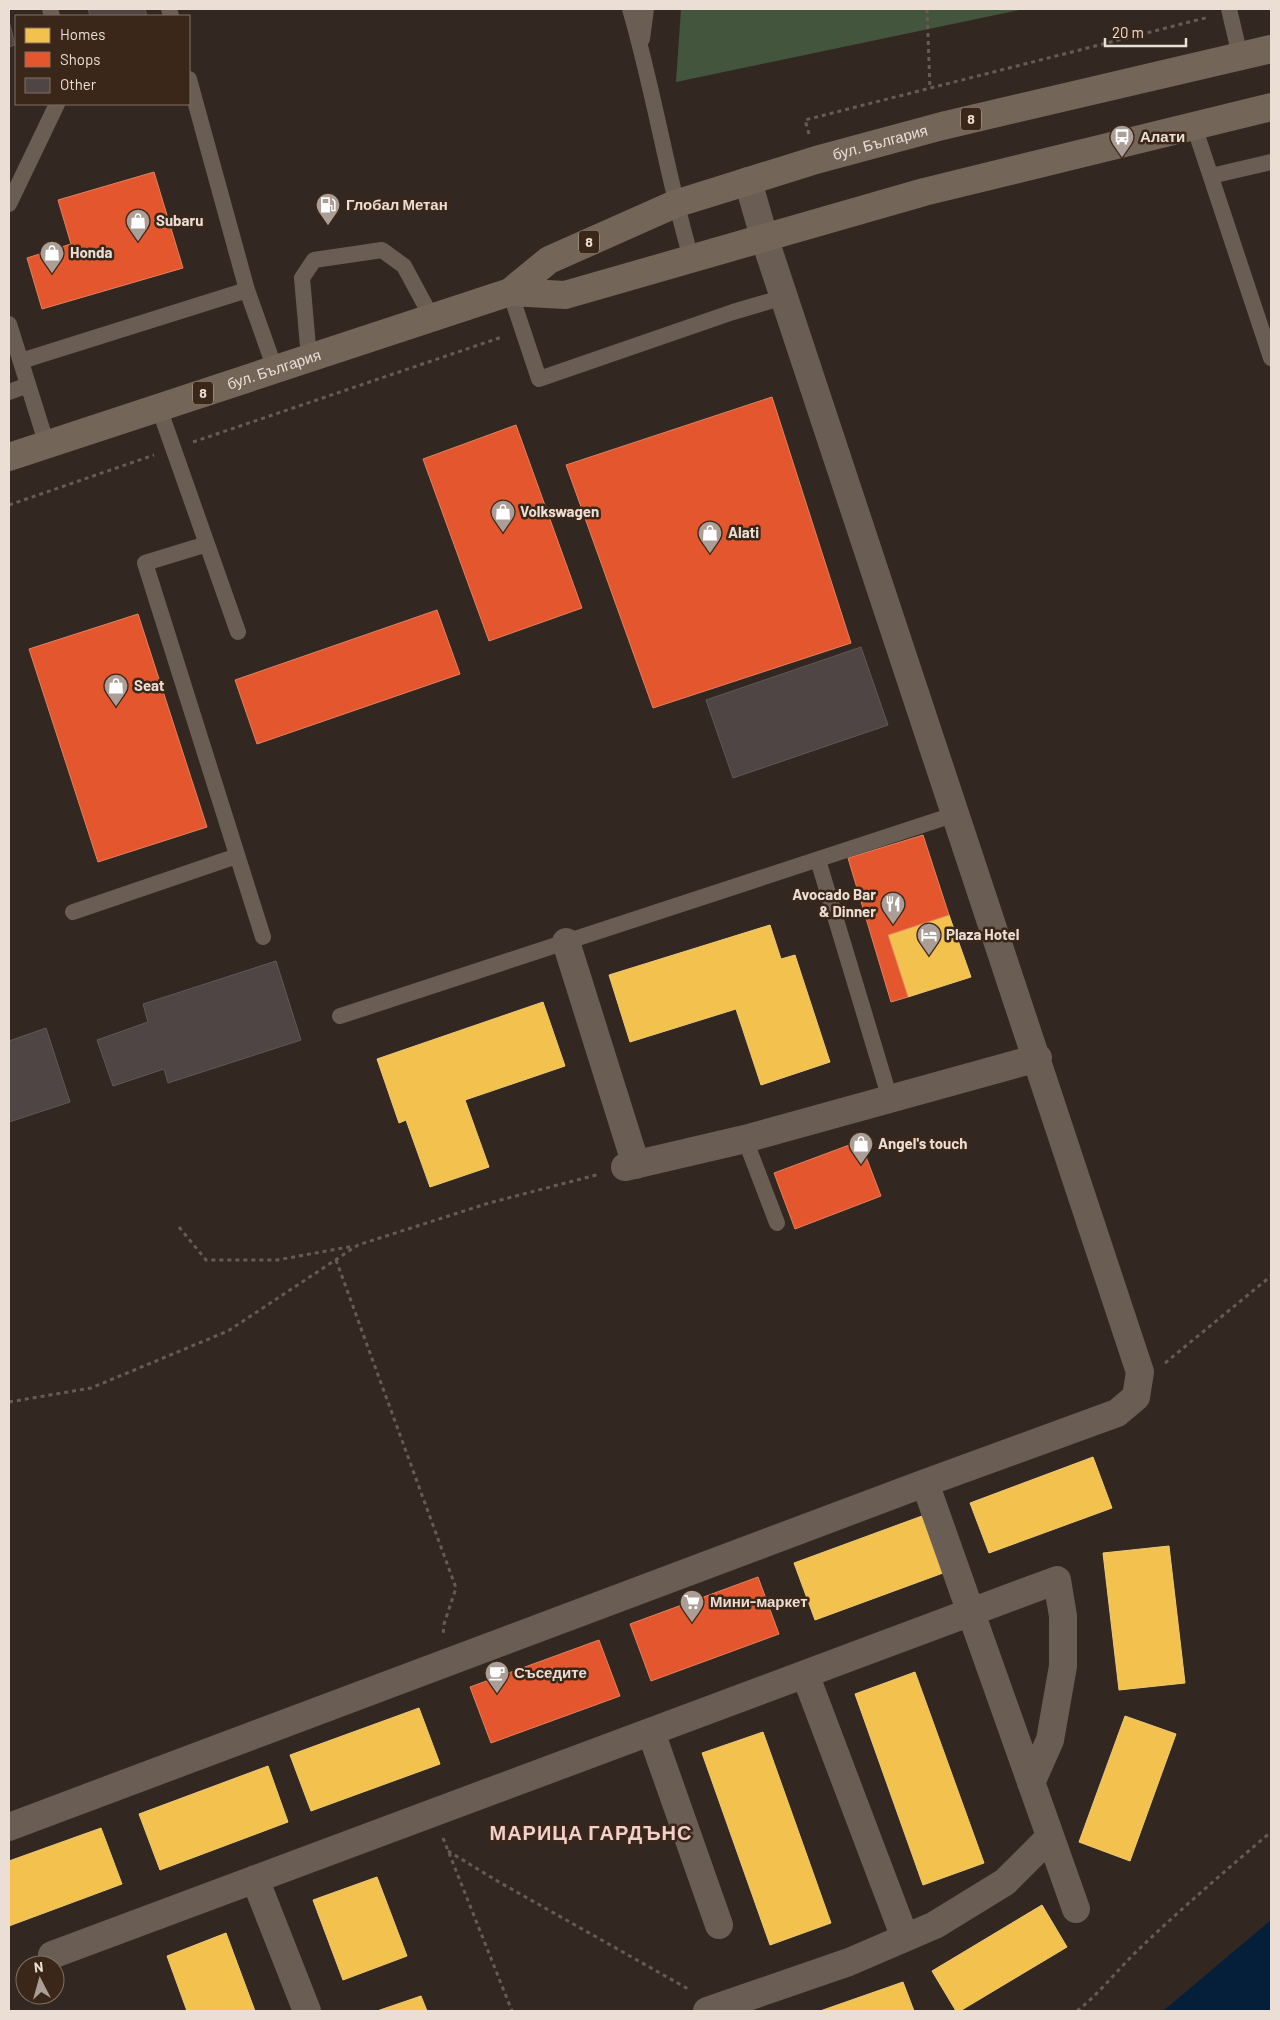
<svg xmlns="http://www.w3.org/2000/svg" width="1280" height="2020" viewBox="0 0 1280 2020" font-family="Barlow,sans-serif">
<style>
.green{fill:#43553c}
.water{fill:#051e3a}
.homes{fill:#f2c14e;stroke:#f0ca76}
.shops{fill:#e4572e;stroke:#e68060}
.building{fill:#4e4544;stroke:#615756}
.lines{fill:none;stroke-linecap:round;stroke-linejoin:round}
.path{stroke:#665c55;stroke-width:3;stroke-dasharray:4 4;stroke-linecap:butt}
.service{stroke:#695d54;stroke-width:16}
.minor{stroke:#695d54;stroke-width:28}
.primary{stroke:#746559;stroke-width:28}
.labels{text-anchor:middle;stroke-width:5;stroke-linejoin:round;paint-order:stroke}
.shield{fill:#3b2719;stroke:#b6a79d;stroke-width:1}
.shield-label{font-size:14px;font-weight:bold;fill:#ebded5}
.poi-label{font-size:15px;font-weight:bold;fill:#ebded5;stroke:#3b2719;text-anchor:start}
.street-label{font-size:15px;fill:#ebded5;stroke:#3b2719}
.district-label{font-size:20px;font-weight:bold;letter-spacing:1px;fill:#f4d0cd;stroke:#3b2719}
</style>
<rect width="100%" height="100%" fill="#332821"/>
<!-- green -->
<path class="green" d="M681,9H1024L676,82Z"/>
<!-- water -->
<path class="water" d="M1271,1920V2011H1163Z"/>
<!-- homes -->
<path class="homes" d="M949,915L971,977L908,997L888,935Z
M770,925L781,959L795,955L830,1062L761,1085L736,1009L630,1042L609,975Z
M543,1002L565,1066L465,1100L489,1167L430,1187L406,1120L399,1123L377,1059Z
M1093,1457L1112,1508L989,1553L970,1503Z
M922,1516L943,1573L815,1620L794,1563Z
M1169,1546L1185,1683L1119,1690L1103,1553Z
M915,1672L984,1863L923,1885L855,1694Z
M419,1708L440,1764L311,1811L290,1755Z
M1125,1716L1176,1734L1130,1861L1079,1842Z
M763,1732L831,1923L770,1945L702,1753Z
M268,1766L288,1822L160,1870L139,1814Z
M101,1828L122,1884L9,1926V1861Z
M377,1877L407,1956L343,1980L313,1900Z
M1042,1905L1067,1947L960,2011H956L932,1971Z
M226,1933L255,2011H187L167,1956Z
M903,1982L914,2011H820Z
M421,1996L427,2011H377Z"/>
<!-- shops -->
<path class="shops" d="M154,172L183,268L42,309L27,258L71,244L58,200Z
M772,397L851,643L653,708L566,465Z
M516,425L582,608L489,641L423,459Z
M437,610L460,674L257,744L235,680Z
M138,614L207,827L98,862L29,649Z
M923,835L949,915L888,935L908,997L891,1002L848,858Z
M860,1141L881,1196L795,1229L774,1173Z
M758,1577L779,1634L651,1681L630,1624Z
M599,1640L620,1696L491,1743L470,1687Z"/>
<!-- building -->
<path class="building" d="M88,9H145L147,16H90Z
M9,21L15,45L9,47Z
M861,647L888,725L733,778L706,700Z
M276,961L301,1040L168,1083L164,1069L113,1086L97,1040L148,1022L143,1004Z
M46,1028L70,1102L9,1122V1041Z"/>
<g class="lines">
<!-- path -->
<path class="path" d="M927,9L930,89
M809,134L805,120L1209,17
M193,442L502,337
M9,505L154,455
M179,1227L206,1260H277L354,1246
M336,1260L456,1588L444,1624L443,1635
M1165,1363L1271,1276
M9,1402L91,1388L228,1331L358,1245L489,1203L600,1174
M443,1838L512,2011
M448,1851L499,1882L690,1990
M1077,2011C1100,1993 1118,1969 1139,1949C1182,1908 1226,1870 1271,1832"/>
<!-- service -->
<path class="service" d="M50,9L52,16
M169,9L171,16
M630,9C654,91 667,176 691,258
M1229,9L1240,56
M642,39L646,9
M189,79L247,290L275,369
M1194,126L1271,358
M1211,176L1271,162
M9,204L57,104
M510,292L539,379L733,312L784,297
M9,324L47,445
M309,358L302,278L314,260L382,250L404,266L432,318
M21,361L247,290
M9,392L28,385
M159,408L238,632
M207,544L145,563L263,937
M818,860L890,1099
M73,912L237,856
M340,1016L956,814
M745,1139L777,1223"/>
<!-- minor -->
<path class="minor" d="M566,942L636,1165
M625,1167L745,1139L1038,1058
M925,1483L1076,1909
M805,1674L905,1938
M651,1732L719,1925
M9,1827L925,1483L1117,1413L1136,1397L1140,1372L764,237L748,181
M255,1879L307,2011
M52,1955L1057,1580L1063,1616V1666L1050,1740L1031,1783
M707,2011L849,1962L935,1925L1005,1882L1049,1838"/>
<!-- primary -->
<g class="primary">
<path d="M510,292L565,295L924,192L1271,107"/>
<path id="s1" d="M9,457L510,292L549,260L675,204L816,160L942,126L1271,49"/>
</g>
</g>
<!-- icons -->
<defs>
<symbol id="bus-pin" viewBox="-11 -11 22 30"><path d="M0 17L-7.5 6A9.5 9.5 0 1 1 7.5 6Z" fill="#ab9e96" stroke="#3b2719"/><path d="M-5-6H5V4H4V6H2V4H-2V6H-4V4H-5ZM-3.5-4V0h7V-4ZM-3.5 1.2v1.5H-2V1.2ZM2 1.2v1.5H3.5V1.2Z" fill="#fff"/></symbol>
<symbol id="fuel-pin" viewBox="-11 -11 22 30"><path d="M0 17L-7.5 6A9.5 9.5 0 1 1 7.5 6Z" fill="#ab9e96" stroke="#3b2719"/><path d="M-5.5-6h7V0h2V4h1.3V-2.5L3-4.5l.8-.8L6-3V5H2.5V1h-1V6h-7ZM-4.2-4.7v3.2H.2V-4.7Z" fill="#fff"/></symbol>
<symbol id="shop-pin" viewBox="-11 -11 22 30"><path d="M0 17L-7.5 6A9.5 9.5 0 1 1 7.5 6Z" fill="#ab9e96" stroke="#3b2719"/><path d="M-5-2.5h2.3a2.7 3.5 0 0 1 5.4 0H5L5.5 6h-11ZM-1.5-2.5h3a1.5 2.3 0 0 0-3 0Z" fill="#fff"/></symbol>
<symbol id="restaurant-pin" viewBox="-11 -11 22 30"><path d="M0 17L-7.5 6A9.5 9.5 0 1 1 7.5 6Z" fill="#ab9e96" stroke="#3b2719"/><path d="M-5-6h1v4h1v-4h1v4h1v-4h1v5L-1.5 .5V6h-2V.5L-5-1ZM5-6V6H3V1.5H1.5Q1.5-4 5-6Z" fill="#fff"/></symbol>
<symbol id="hotel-pin" viewBox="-11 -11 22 30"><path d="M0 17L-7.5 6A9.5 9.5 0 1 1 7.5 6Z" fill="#ab9e96" stroke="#3b2719"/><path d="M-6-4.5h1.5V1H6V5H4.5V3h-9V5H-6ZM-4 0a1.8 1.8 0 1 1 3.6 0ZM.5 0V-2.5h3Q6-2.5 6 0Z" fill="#fff"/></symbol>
<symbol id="supermarket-pin" viewBox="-11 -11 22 30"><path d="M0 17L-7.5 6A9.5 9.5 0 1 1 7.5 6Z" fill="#ab9e96" stroke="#3b2719"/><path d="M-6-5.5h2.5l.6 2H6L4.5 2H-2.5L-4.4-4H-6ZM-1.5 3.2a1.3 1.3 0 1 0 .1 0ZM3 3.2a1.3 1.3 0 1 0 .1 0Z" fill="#fff"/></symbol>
<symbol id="cafe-pin" viewBox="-11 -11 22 30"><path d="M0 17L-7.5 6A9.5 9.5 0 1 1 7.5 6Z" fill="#ab9e96" stroke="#3b2719"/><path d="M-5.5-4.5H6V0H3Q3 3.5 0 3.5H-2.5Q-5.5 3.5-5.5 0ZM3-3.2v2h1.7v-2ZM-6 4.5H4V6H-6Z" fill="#fff"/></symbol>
</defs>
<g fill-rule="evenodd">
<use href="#bus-pin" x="1108" y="123" width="28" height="38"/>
<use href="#fuel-pin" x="314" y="191" width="28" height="38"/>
<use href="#shop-pin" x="124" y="207" width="28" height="38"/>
<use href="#shop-pin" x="38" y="239" width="28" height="38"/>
<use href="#shop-pin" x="489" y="498" width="28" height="38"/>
<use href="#shop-pin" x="696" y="519" width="28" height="38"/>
<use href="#shop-pin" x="102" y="672" width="28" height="38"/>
<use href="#restaurant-pin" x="879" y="890" width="28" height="38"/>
<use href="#hotel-pin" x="915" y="921" width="28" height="38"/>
<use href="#shop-pin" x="847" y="1130" width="28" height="38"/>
<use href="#supermarket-pin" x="678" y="1588" width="28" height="38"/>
<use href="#cafe-pin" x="483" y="1659" width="28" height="38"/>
</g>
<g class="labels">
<!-- shield labels -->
<g class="shield">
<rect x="961" y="107.5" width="20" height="23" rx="4"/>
<rect x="579" y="230.5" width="20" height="23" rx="4"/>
<rect x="193" y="381.5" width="20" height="23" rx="4"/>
</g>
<g class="shield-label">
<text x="971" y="124">8</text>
<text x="589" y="247">8</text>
<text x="203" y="398">8</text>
</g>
<!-- poi labels -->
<g class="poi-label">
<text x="1140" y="142">Алати</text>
<text x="346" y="210">Глобал Метан</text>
<text x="156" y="226">Subaru</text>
<text x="70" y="258">Honda</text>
<text x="520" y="517">Volkswagen</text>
<text x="728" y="538">Alati</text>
<text x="134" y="691">Seat</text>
<text x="876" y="900" text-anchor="end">Avocado Bar<tspan x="876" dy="17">&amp; Dinner</tspan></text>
<text x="946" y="940">Plaza Hotel</text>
<text x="878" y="1149">Angel's touch</text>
<text x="710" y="1607">Мини-маркет</text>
<text x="514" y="1678">Съседите</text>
</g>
<!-- street labels -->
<g class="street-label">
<text dy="5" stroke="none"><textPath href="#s1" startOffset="930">бул. България</textPath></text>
<text dy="5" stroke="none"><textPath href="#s1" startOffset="279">бул. България</textPath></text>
</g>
<!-- district labels -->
<g class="district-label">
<text x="591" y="1840">МАРИЦА ГАРДЪНС</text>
</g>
</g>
<!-- border -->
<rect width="1280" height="2020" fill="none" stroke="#ebded5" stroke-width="20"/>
<!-- legend -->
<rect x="15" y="15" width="175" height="90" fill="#3b2719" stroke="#817064"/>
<rect x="25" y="28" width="25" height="15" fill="#f2c14e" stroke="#817064"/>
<text x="60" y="40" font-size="15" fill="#ebded5">Homes</text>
<rect x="25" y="52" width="25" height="15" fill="#e4572e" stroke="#817064"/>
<text x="60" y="65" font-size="15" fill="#ebded5">Shops</text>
<rect x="25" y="78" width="25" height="15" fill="#4e4544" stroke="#817064"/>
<text x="60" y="90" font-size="15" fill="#ebded5">Other</text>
<!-- north arrow -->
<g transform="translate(40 1980) rotate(354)"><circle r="24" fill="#3b2719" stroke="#817064"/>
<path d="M0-4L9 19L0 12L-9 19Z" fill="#ab9e96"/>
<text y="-8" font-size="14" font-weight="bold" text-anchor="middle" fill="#ebded5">N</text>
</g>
<!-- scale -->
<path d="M1105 38v8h81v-8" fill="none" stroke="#ebded5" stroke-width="2.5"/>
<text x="1112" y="38" font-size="15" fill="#ebded5" stroke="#3b2719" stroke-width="4" paint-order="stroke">20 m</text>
</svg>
